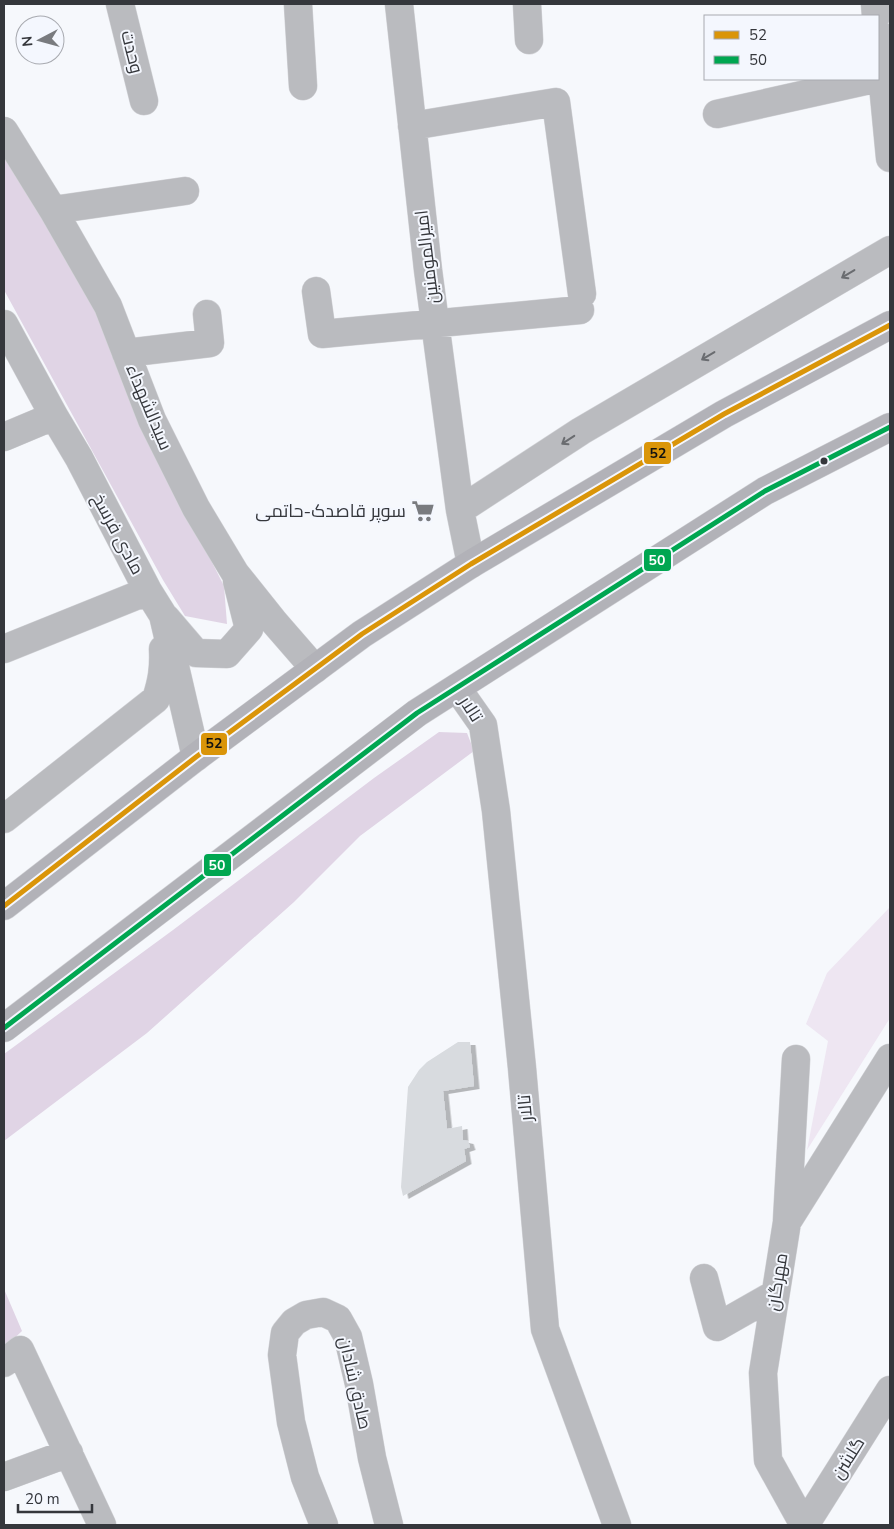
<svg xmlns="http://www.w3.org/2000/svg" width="894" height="1529" viewBox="0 0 894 1529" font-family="'Nunito Sans',Cairo,sans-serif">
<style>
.green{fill:#eee6f2}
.forest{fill:#e0d4e5}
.building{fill:#d8dbdf;filter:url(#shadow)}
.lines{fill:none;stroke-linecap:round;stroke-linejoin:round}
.minor-casing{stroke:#d4d5d9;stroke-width:29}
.major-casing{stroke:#d4d5d9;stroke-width:29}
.minor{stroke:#babbbf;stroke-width:28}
.major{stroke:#b2b2b8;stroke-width:28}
.bus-1-casing{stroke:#f4f7fe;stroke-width:9}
.bus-2-casing{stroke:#f4f7fe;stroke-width:9}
.bus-1{stroke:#da9509;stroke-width:5}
.bus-2{stroke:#00a651;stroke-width:5}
.oneway{stroke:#6a6c70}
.bus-dot{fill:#35373c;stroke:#f4f7fe;stroke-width:2}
.labels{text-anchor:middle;stroke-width:4;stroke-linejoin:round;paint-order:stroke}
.street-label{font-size:18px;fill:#35373c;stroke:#f4f7fe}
.poi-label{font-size:18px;fill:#35373c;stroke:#f4f7fe;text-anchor:end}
.line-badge{stroke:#f4f7fe;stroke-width:2}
.badge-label{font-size:14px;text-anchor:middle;font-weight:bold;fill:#fff}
.pale-badge-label{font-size:14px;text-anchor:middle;font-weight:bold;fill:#111}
</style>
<defs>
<filter id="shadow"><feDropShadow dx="5.5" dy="3" stdDeviation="0" flood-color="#0004"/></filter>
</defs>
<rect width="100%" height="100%" fill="#f6f8fc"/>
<!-- green -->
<path class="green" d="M890,907V1018L807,1150L828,1041L806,1024L827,973Z"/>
<!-- forest -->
<path class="forest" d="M4,153L39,208L97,314L142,423L224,586L227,624L185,616L163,580L4,290Z
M439,732L467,733L474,751L360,836L294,902L147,1033L4,1141V1054L173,930L374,778Z
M4,1289L22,1331L4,1348Z"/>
<!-- building -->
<path class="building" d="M458,1042H470L474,1086L443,1091L447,1129L462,1126L463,1140L468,1141L470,1147L464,1149L466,1161L403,1196L401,1187L408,1087L419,1070L427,1062Z"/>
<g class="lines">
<defs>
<path id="minor" d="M120,4L144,101
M298,4L303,86
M399,4L428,270L460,510L471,564
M527,4L529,40
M875,4L876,16
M878,33L890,158
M717,114L874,79
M412,126L556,102L582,294
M4,131L53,210L108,306L152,420L196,508L235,573L275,623L315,669
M53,210L185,191
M316,291L322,334L580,310
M4,324L54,416L79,458L148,591L163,615L196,757
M126,353L210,343L207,314
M4,437L54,416
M460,510L581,431L890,250
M166,618L196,653L227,654L249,629L237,581
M4,649L148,591
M457,688L483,725L496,811L522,1068L545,1329L617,1525
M4,819L156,699C162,681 164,668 163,649
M787,1220L796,1059
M704,1278L717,1327L775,1294
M4,1363L20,1350L102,1525
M4,1477L69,1453
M324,1525L305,1477L291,1422L282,1355L285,1333L294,1322L306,1315L323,1312L338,1319L348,1337L359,1384L372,1458L389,1525
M804,1525L768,1460L763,1373L787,1222L890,1058
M805,1525L890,1390"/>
<path id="major" d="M4,906L196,757L362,634L471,564L724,414L890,325
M4,1028L417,713L765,491L890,427"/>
</defs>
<!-- minor casing -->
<use href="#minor" class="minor-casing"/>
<!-- major casing -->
<use href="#major" class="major-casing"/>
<!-- minor -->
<use href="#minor" class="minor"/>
<!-- major -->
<use href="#major" class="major"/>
<defs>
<path id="bus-1" d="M4,906L196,757L362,634L471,564L724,414L890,325"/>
<path id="bus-2" d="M4,1028L417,713L765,491L890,427"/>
</defs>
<!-- bus-1 casing -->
<use href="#bus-1" class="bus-1-casing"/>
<!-- bus-2 casing -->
<use href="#bus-2" class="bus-2-casing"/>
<!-- bus-1 -->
<use href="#bus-1" class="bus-1"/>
<!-- bus-2 -->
<use href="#bus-2" class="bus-2"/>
</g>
<!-- one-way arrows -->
<defs><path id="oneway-shaft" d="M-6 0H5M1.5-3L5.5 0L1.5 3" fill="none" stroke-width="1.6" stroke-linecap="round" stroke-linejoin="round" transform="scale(1.25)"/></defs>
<g class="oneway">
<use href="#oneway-shaft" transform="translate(848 274) rotate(149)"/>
<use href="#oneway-shaft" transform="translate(708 356) rotate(149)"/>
<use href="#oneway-shaft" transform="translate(568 440) rotate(147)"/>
</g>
<!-- icons -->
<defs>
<symbol id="supermarket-bare" viewBox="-9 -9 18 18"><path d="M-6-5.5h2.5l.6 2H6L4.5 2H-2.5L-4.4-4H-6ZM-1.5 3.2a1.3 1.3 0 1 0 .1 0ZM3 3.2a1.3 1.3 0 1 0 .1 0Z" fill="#797b7f" stroke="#f4f7fe" stroke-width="2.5" paint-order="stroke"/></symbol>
</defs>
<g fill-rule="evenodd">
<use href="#supermarket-bare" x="407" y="495" width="32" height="32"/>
</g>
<!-- markers -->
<circle class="bus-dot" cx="824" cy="461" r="4.5"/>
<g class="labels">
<!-- street labels -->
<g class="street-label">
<text transform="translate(132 52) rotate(76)" y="6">وحدت</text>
<text transform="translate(427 257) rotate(-97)" y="6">امیرالمومنین</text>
<text transform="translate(149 407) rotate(67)" y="6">سیدالشهداء</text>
<text transform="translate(118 534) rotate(62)" y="6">مادی فرسخ</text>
<text transform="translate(471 709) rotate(57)" y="6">تالار</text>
<text transform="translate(525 1108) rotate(-95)" y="6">تالار</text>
<text transform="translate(777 1282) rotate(-81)" y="6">مهرگان</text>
<text transform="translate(355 1383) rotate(77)" y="6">صادق شادان</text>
<text transform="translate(848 1458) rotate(-58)" y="6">گلشن</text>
</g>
<!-- poi labels -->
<g class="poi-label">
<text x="406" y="517">سوپر قاصدک-حاتمی</text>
</g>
</g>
<g class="line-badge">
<rect x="643" y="441" width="29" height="24" rx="5" fill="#da9509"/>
<rect x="643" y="548" width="29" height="24" rx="5" fill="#00a651"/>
<rect x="200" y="732" width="28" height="24" rx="5" fill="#da9509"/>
<rect x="203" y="853" width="29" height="24" rx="5" fill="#00a651"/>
</g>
<g class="badge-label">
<text x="657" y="565">50</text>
<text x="217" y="870">50</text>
</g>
<g class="pale-badge-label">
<text x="658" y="458">52</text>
<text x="214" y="748">52</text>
</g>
<!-- border -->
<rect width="894" height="1529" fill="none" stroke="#35373c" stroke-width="10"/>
<!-- legend -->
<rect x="704" y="15" width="175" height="65" fill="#f4f7fe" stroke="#a8aab0"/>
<rect x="714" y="31" width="25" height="8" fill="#da9509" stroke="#a8aab0"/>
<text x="749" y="40" font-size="15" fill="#35373c">52</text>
<rect x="714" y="56" width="25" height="8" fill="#00a651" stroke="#a8aab0"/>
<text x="749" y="65" font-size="15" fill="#35373c">50</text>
<!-- north arrow -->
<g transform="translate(40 40) rotate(264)"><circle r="24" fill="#f4f7fe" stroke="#a8aab0"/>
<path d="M0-4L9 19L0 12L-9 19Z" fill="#797b7f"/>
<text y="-8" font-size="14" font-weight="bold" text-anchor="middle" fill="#35373c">N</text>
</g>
<!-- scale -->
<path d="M18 1504v8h74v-8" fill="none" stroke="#35373c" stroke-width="2.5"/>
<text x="25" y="1504" font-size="15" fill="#35373c" stroke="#f4f7fe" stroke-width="4" paint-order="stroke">20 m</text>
</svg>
